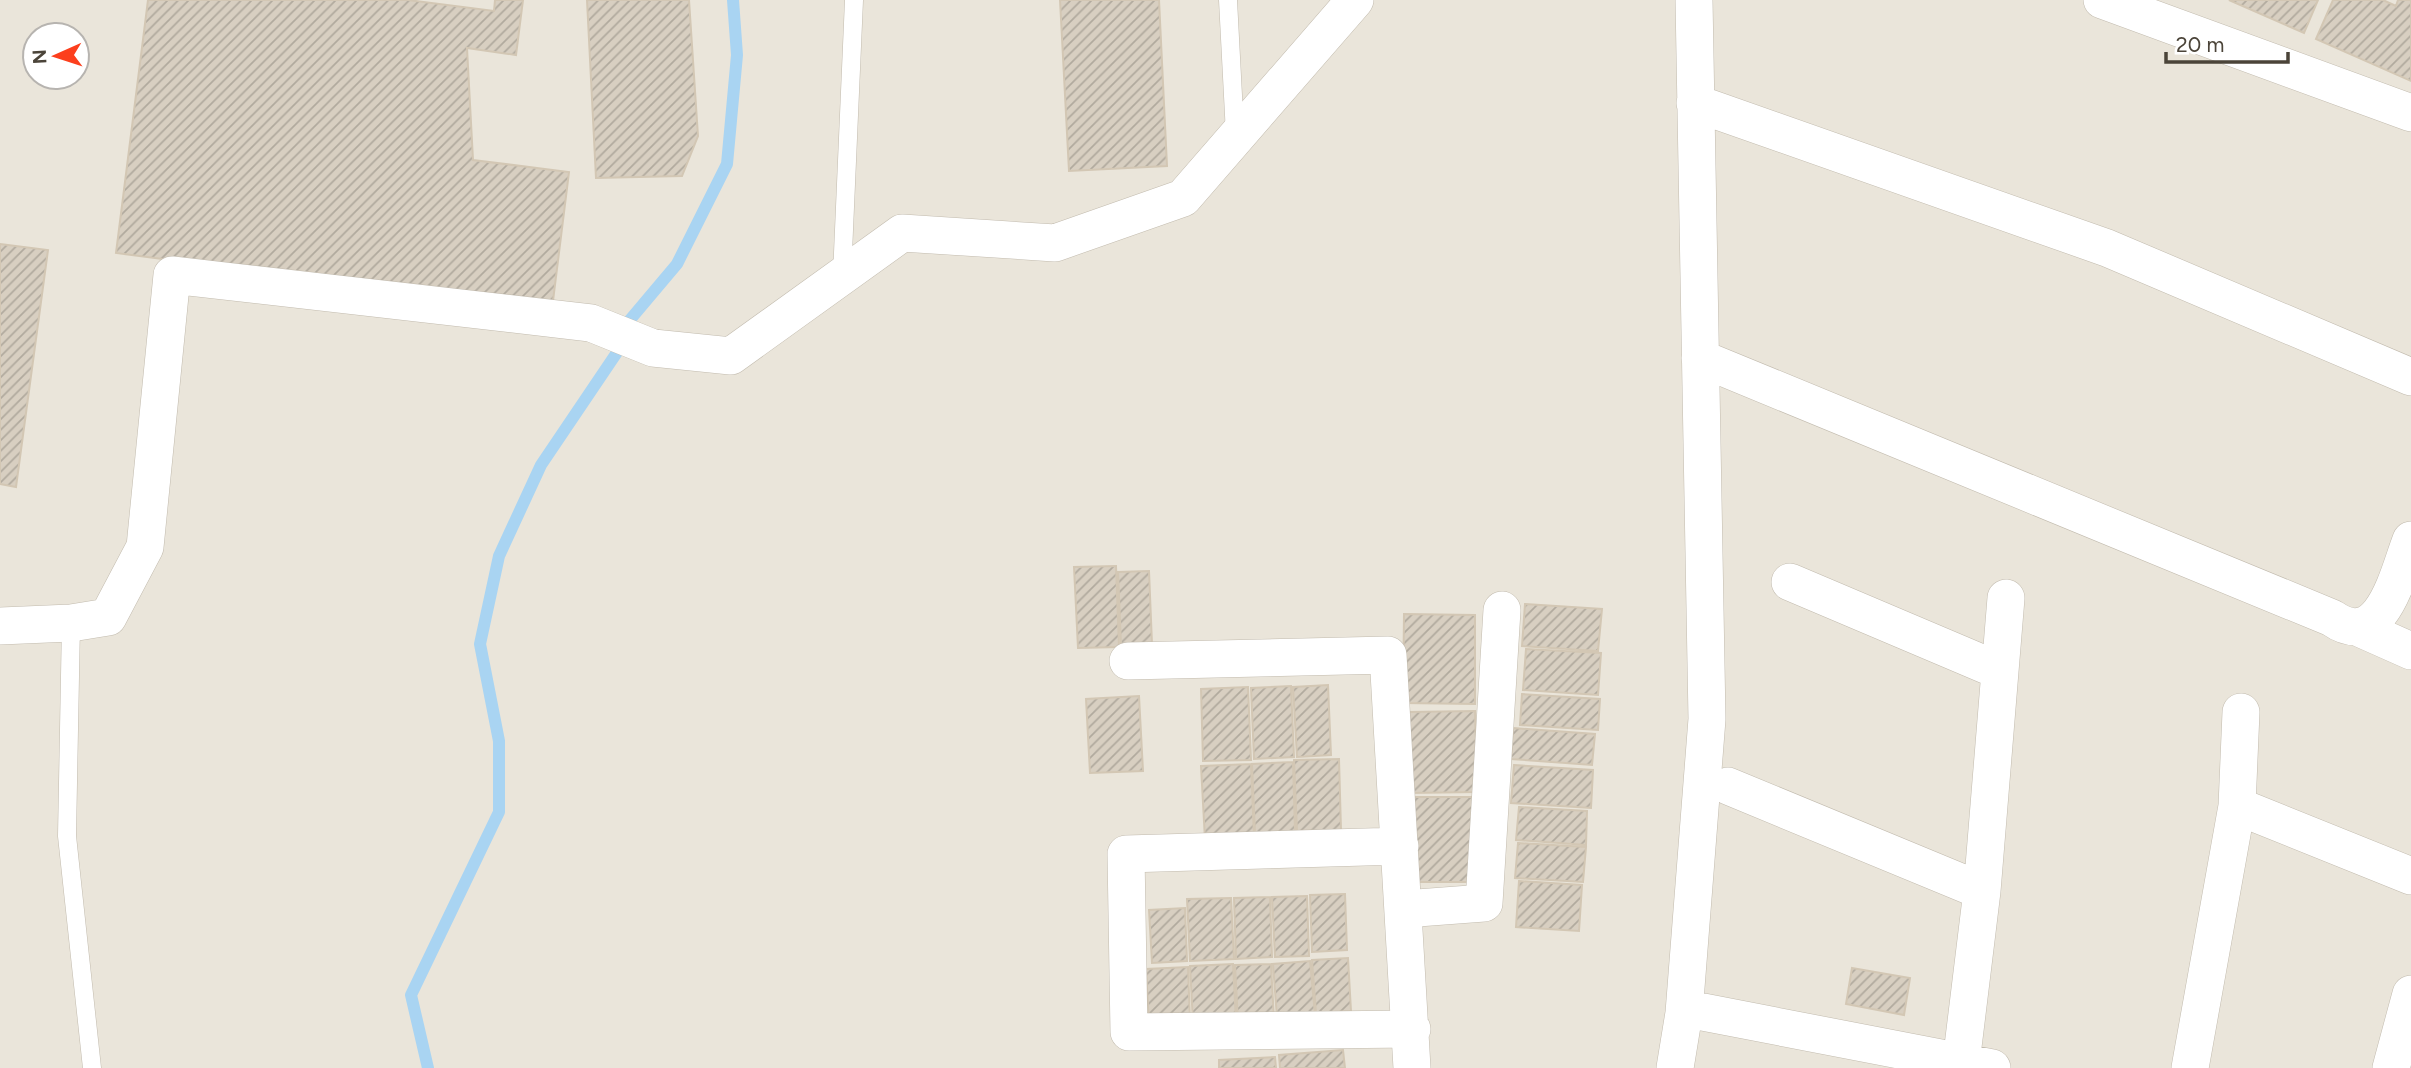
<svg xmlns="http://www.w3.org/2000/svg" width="2411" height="1068" viewBox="0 0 2411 1068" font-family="Figtree,sans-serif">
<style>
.residential{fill:#eae5da;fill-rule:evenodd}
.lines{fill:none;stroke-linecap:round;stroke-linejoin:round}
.stream{stroke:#a9d4f2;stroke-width:12}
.building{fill:url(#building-hatch);stroke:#d3c7b4;stroke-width:2}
.lane-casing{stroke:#c2bbae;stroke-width:19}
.street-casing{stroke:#c2bbae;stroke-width:38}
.lane{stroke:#fff;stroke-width:18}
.street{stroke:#fff;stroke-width:37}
</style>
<defs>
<pattern id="building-hatch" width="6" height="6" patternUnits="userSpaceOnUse" patternTransform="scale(1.75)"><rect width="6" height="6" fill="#d8cfc1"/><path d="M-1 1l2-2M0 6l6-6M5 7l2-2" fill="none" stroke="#b1aa9e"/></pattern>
</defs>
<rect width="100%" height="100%" fill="#f6f3ec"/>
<!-- residential -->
<path class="residential" d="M0,0H2411V1068H0ZM35,35H77V77H35Z"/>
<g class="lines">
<!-- stream -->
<path class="stream" d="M428,1068L411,995L499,812V741L480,644L499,556L541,465L622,345L618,334L677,264L727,164L737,55L733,0"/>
</g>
<!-- building -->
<path class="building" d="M148,0H408L494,11L495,0H523L516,55L467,48L473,160L569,172L552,309L116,253Z
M587,0H689L698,136L682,176L596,178Z
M1060,0H1159L1167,166L1069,171Z
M2229,0H2318L2304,33Z
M2333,0H2383L2396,6L2398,0H2411V81L2316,39Z
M0,244L48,250L16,487L0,484Z
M1116,566L1119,647L1078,648L1074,567Z
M1149,571L1152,644L1121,645L1118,572Z
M1525,604L1602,609L1598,651L1522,646Z
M1404,614L1475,615V704L1403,703Z
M1526,649L1601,653L1598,695L1523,690Z
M1328,685L1331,755L1297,757L1293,687Z
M1291,686L1294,757L1254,759L1251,688Z
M1248,687L1251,760L1203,761L1201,689Z
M1522,694L1600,699L1598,730L1520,725Z
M1139,696L1143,771L1090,773L1086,699Z
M1475,711L1477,792L1409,793L1408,712Z
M1513,728L1595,734L1592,765L1511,759Z
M1339,759L1341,830L1297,831L1294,760Z
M1293,762L1295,831L1255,833L1252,764Z
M1251,764L1254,837L1205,840L1201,766Z
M1514,765L1593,770L1591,808L1511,803Z
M1412,797H1476L1477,882H1412Z
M1519,807L1587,811L1586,845L1516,840Z
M1518,843L1586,847L1583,882L1515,878Z
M1519,881L1582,885L1579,931L1516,927Z
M1345,894L1347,950L1312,952L1310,895Z
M1307,896L1309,956L1275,957L1272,897Z
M1270,897L1272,957L1236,959L1234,898Z
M1231,898L1234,959L1190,961L1187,899Z
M1185,908L1187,961L1152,963L1149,910Z
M1348,958L1351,1011L1316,1013L1312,960Z
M1310,961L1315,1015L1277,1018L1273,964Z
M1233,964L1236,1021L1193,1023L1190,966Z
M1271,964L1274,1020L1238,1022L1235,965Z
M1188,967L1190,1021L1149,1023L1146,969Z
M1852,968L1910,978L1904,1015L1846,1004Z
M1343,1050L1345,1068H1280L1279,1055Z
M1275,1057L1276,1068H1219V1060Z"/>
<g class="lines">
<defs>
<path id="lane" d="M1228,0L1235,134
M842,276L854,0
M71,623L67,836L92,1068"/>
<path id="street" d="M2102,0L2411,113
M1695,103L2107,248L2411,377
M1700,358L2332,618C2382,653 2398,573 2411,540
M1790,582L2000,671
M0,626L71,623L108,617L145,547L172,275L591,323L653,348L731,356L902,233L1055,243L1183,198L1355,0
M2357,627L2411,651
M1128,661L1388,655L1412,1068
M1728,786L1982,891
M2237,806L2411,876
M1400,846L1126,854L1129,1032L1412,1029
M1404,909L1484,903L1502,610
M1703,1012L1992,1068
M1961,1063L1982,891L2006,598
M1675,1068L1684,1013L1707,719L1694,0
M2190,1068L2237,806L2241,712
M2391,1068L2411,994"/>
</defs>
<!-- lane casing -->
<use href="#lane" class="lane-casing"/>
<!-- street casing -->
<use href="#street" class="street-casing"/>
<!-- lane -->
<use href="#lane" class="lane"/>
<!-- street -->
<use href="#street" class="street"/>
</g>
<!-- north arrow -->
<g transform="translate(56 56) rotate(267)"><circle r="33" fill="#ffffff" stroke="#b7b4b0" stroke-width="2"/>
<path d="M0-5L12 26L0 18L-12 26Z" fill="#fc3f1d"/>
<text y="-10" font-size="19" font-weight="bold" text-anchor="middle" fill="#4b4439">N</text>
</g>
<!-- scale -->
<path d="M2166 52v10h122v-10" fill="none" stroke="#4b4439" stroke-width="3.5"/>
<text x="2176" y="52" font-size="21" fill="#4b4439" stroke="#ffffff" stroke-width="5" paint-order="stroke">20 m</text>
</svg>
